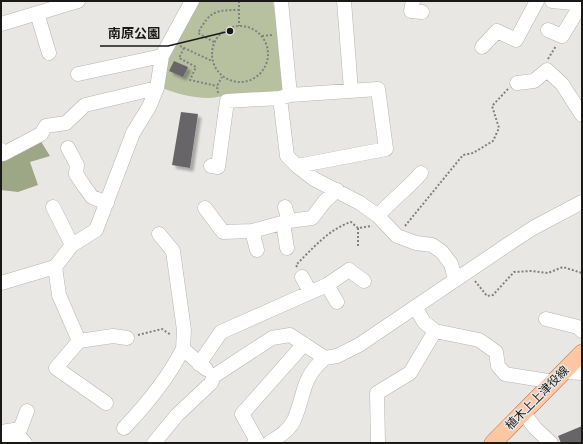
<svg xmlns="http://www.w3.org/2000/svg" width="583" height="444" viewBox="0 0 583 444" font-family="Manrope,'Noto Sans JP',sans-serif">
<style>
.green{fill:#b7c1a0}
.forest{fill:#9da685}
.building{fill:#686568;filter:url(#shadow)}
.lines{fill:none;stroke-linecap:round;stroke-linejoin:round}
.minor-casing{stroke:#b7b4b0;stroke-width:15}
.major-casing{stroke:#ac724a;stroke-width:18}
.path{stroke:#82807e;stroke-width:2;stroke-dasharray:2 2;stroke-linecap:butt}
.minor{stroke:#fff;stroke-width:14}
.major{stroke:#fdc7a3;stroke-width:17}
.labels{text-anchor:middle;stroke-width:3;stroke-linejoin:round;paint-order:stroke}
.street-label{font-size:12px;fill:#1a1918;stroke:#e9e7e3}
.leader{fill:none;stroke:#1a1918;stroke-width:1.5}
.callout-dot{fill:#1a1918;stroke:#e9e7e3;stroke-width:1.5}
.callout-label{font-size:13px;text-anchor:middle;font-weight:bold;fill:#1a1918;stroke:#e9e7e3;stroke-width:3;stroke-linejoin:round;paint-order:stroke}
</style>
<defs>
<filter id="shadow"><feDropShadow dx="3.5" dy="3.5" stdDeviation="1" flood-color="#0004"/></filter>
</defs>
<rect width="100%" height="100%" fill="#e9e7e3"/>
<!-- green -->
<path class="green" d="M199,1H273L286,90L281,93L227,94C210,103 179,95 162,88L166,61Z"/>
<!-- forest -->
<path class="forest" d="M40,140L50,156L30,162L38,185L18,192L1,190V159Z"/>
<!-- building -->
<path class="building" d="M174,61L188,67L183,77L169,71Z
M181,112L198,114L190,168L172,165Z
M582,426V443H561L558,436Z"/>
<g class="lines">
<defs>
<path id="minor" d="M281,1L290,95
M344,1L351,90
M413,1L411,11L422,12
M552,1L573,3L582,2
M37,13L49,53
M1,24L78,1
M548,30L562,36L582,3
M482,47L497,31L516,40L537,1
M78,74L162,56
M517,83L534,81L547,70L562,84L582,115
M68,148L77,165L76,174L84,186L92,197L107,203
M1,150L3,154L41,134L46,126L66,123L85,105L157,88
M211,166L218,167L227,101L280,98L290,95L378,89L386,149L297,166L287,156L280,98
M297,166L314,179L360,203L378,216L397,236L416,243L432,245L442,252L451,264L455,278
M53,207L72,245
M285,207L289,221
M205,208L223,232L252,231
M378,216C391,200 408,189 421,173
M283,223L287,248
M159,234L173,251L184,330L183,349L206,369
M257,250L252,231L289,221L312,218L325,201L337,190
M55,267L59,295L79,341
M302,277L310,292
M1,283L55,267L72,245L96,230L133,133L149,107L157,88L162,56L192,1
M327,285L337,302
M546,319L578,327L582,331
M435,331L479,340L496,352L498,366L505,374L554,382
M199,364L221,332L327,285L349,270L364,281
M565,372L582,373
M106,403L56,368L79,341L113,336L127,338
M523,412L535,428L551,443
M124,428C147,404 168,378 183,349
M1,432L14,430L18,435L7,443
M25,443L18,435L27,411
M154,443L177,415L211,383L214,376L272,338L290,335L325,358L337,356L359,345L507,245L533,228L582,202
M254,443L257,441L242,414L304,344
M269,443C278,437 289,431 294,420C305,395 301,378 325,358
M378,443L377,393L410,373L435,331L424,322L415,307"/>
<path id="major" d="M493,443L582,353"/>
</defs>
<!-- minor casing -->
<use href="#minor" class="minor-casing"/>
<!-- major casing -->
<use href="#major" class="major-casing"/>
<!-- path -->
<path class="path" d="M239,1V26
M212 54a28 28 0 1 1 56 0a28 28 0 1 1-56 0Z
M262,36L272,35
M214,42L198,33C210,11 215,10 239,10
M180,46L212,61
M184,48L179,58L196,67L190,80L217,86
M548,59L556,46
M218,93L217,86L222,77
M405,226L463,155L473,153L493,141L499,128L492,106L508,89
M358,228V246
M297,267L296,265C312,249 329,229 351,222L358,228L372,226
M475,281L487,296L493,295L514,272L531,271L548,273L563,267L582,273
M138,335L162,329L171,335"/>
<!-- minor -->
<use href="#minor" class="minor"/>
<!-- major -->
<use href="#major" class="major"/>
</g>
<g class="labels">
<!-- street labels -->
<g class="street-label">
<text transform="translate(537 398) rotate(-45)" y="4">植木上上津役線</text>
</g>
</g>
<!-- callouts -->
<path class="leader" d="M230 31L168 46H100"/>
<circle class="callout-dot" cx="230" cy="31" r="4"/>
<g class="callout-label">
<text x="134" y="38">南原公園</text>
</g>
<!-- border -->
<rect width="583" height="444" fill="none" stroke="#1a1918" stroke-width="4"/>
</svg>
